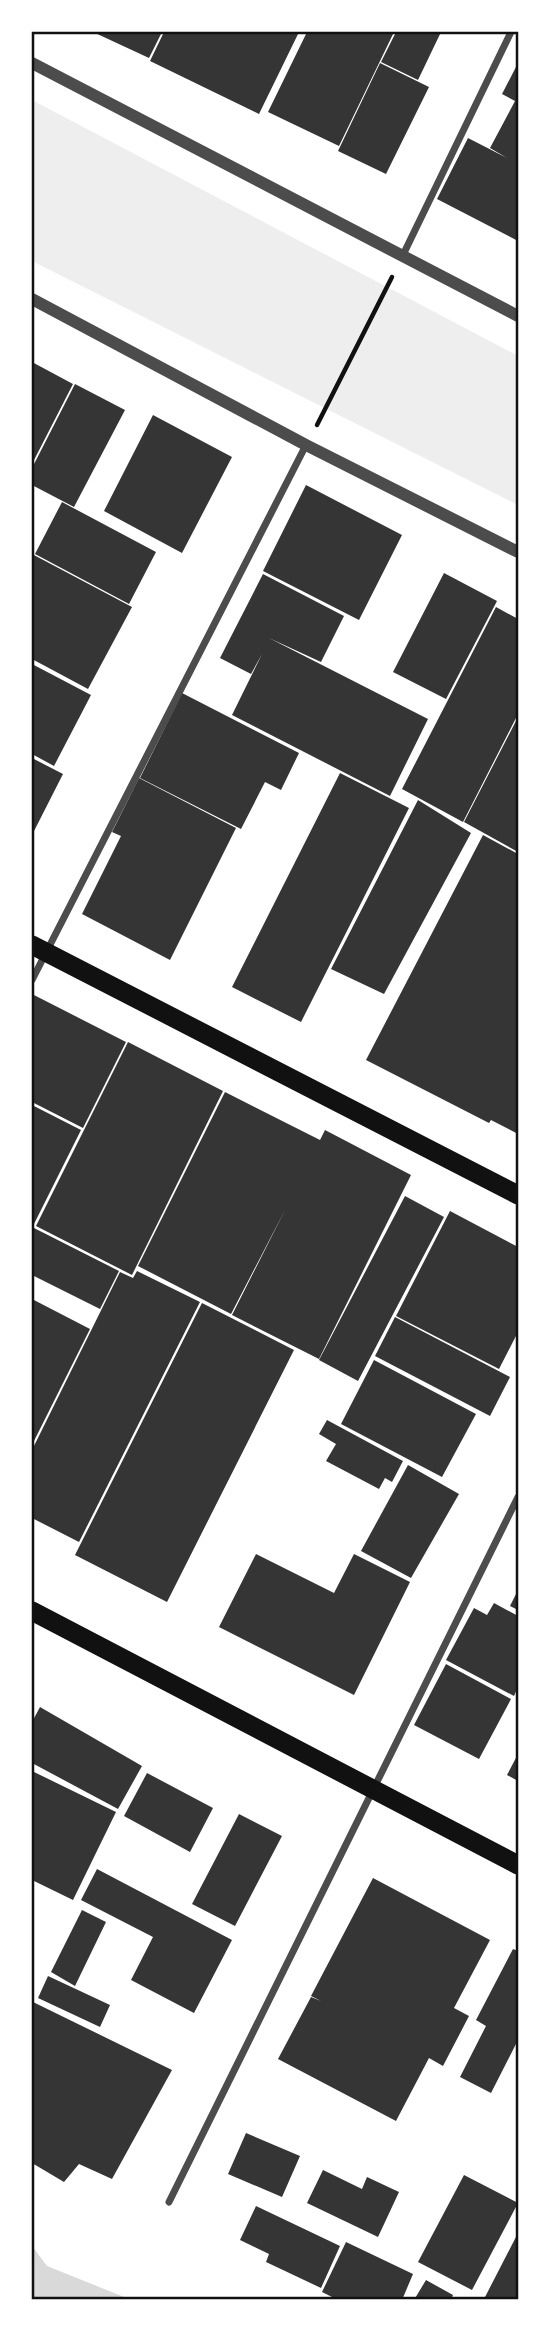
<svg xmlns="http://www.w3.org/2000/svg" width="550" height="2331" viewBox="0 0 550 2331" font-family="Georgia,serif">
<style>
.green{fill:#eee}
.water{fill:#d9d9d9}
.building{fill:#353535}
.lines{fill:none;stroke-linecap:round;stroke-linejoin:round}
.path{stroke:#111;stroke-width:4.5}
.minor{stroke:#4c4c4c;stroke-width:7}
.tertiary{stroke:#4c4c4c;stroke-width:12}
.trunk{stroke:#111;stroke-width:19}
.neatline{fill:none;stroke:#111;stroke-width:2.5}
</style>
<rect width="100%" height="100%" fill="#fff"/>
<!-- green -->
<path class="green" d="M32,100L518,356V505L32,261Z"/>
<!-- water -->
<path class="water" d="M32,2246L47,2266L129,2299H32Z"/>
<!-- building -->
<path class="building" d="M93,32H162L149,58Z
M164,32H299L259,114L150,61Z
M307,32H394L339,146L268,112Z
M396,32H441L418,80L381,62Z
M380,63L429,87L386,174L338,151Z
M518,63V241L437,199L468,138L507,158L490,148L515,101L502,94Z
M32,362L73,384L32,464Z
M75,384L125,410L74,507L32,485V468Z
M153,415L232,457L182,553L104,511Z
M306,485L402,535L359,620L263,571Z
M62,502L156,552L129,604L35,554Z
M32,554L132,607L88,689L32,659Z
M444,573L497,601L446,699L393,672Z
M263,574L344,616L321,662L269,638L428,719L390,796L232,715L262,654L251,674L220,658Z
M496,607L518,619V714L463,822L402,789Z
M32,664L91,695L54,766L32,754Z
M182,693L299,753L281,790L265,782L241,829L140,778Z
M518,717V852L464,822Z
M32,758L63,774L32,835Z
M340,773L409,808L301,1022L232,987Z
M139,778L236,828L170,960L82,914L121,836L112,832Z
M418,800L471,833L384,994L331,969Z
M483,835L518,854V1134L491,1120L489,1123L366,1060Z
M32,994L126,1042L83,1128L32,1102Z
M128,1042L223,1091L132,1275L36,1226Z
M225,1092L320,1140L325,1130L411,1175L319,1359L232,1315L286,1208L231,1314L138,1266Z
M32,1105L81,1130L34,1224L32,1223Z
M405,1196L444,1217L358,1381L319,1360Z
M450,1211L518,1247V1332L499,1369L396,1316Z
M32,1227L119,1271L100,1309L32,1275Z
M137,1271L200,1302L79,1542L32,1518V1450L120,1272L133,1278Z
M32,1299L90,1329L32,1445Z
M202,1303L294,1350L167,1602L75,1555Z
M395,1317L510,1377L490,1416L375,1356Z
M374,1360L476,1414L442,1477L341,1424Z
M327,1420L403,1461L392,1482L385,1478L379,1489L326,1461L336,1444L319,1434Z
M408,1465L459,1494L411,1578L361,1551Z
M256,1554L334,1593L354,1554L410,1582L354,1695L219,1627Z
M518,1590V1610L510,1606Z
M494,1603L518,1616V1687L514,1696L446,1660L474,1608L487,1615Z
M446,1664L511,1699L479,1759L414,1725Z
M40,1707L142,1766L118,1809L32,1763V1722Z
M518,1754V1781L507,1775Z
M32,1771L116,1812L73,1900L32,1880Z
M147,1773L213,1808L190,1852L124,1816Z
M239,1814L282,1836L235,1926L192,1904Z
M97,1869L232,1940L194,2013L131,1980L153,1937L81,1900Z
M373,1878L490,1940L454,2008L469,2016L443,2066L429,2058L396,2121L278,2059L311,1997L321,2001L311,1996Z
M82,1910L106,1922L75,1986L51,1972Z
M513,1949L518,1951V2040L491,2093L460,2077L486,2026L476,2020Z
M48,1976L110,2005L100,2027L38,1998Z
M33,2002L172,2070L112,2179L79,2164L64,2182L32,2163Z
M246,2133L300,2156L282,2197L228,2174Z
M323,2170L362,2189L367,2177L399,2192L378,2237L307,2203Z
M464,2175L518,2203L472,2290L418,2262Z
M256,2206L340,2246L321,2288L266,2262L269,2254L240,2240Z
M518,2233V2300H486L484,2299Z
M346,2242L413,2274L402,2300H338L322,2292Z
M426,2280L453,2295L451,2300H414Z"/>
<g class="lines">
<!-- path -->
<path class="path" d="M317,425L392,277"/>
<!-- minor -->
<path class="minor" d="M402,257L511,32
M32,980L306,445
M169,2202L518,1497"/>
<!-- tertiary -->
<path class="tertiary" d="M32,63L518,316
M32,299L306,445L518,552"/>
<!-- trunk -->
<path class="trunk" d="M32,945L518,1195
M32,1611L518,1865"/>
</g>
<!-- border -->
<rect width="550" height="2331" fill="none" stroke="#ffffff" stroke-width="66"/>
<rect x="33" y="33" width="484" height="2265" class="neatline"/>
</svg>
